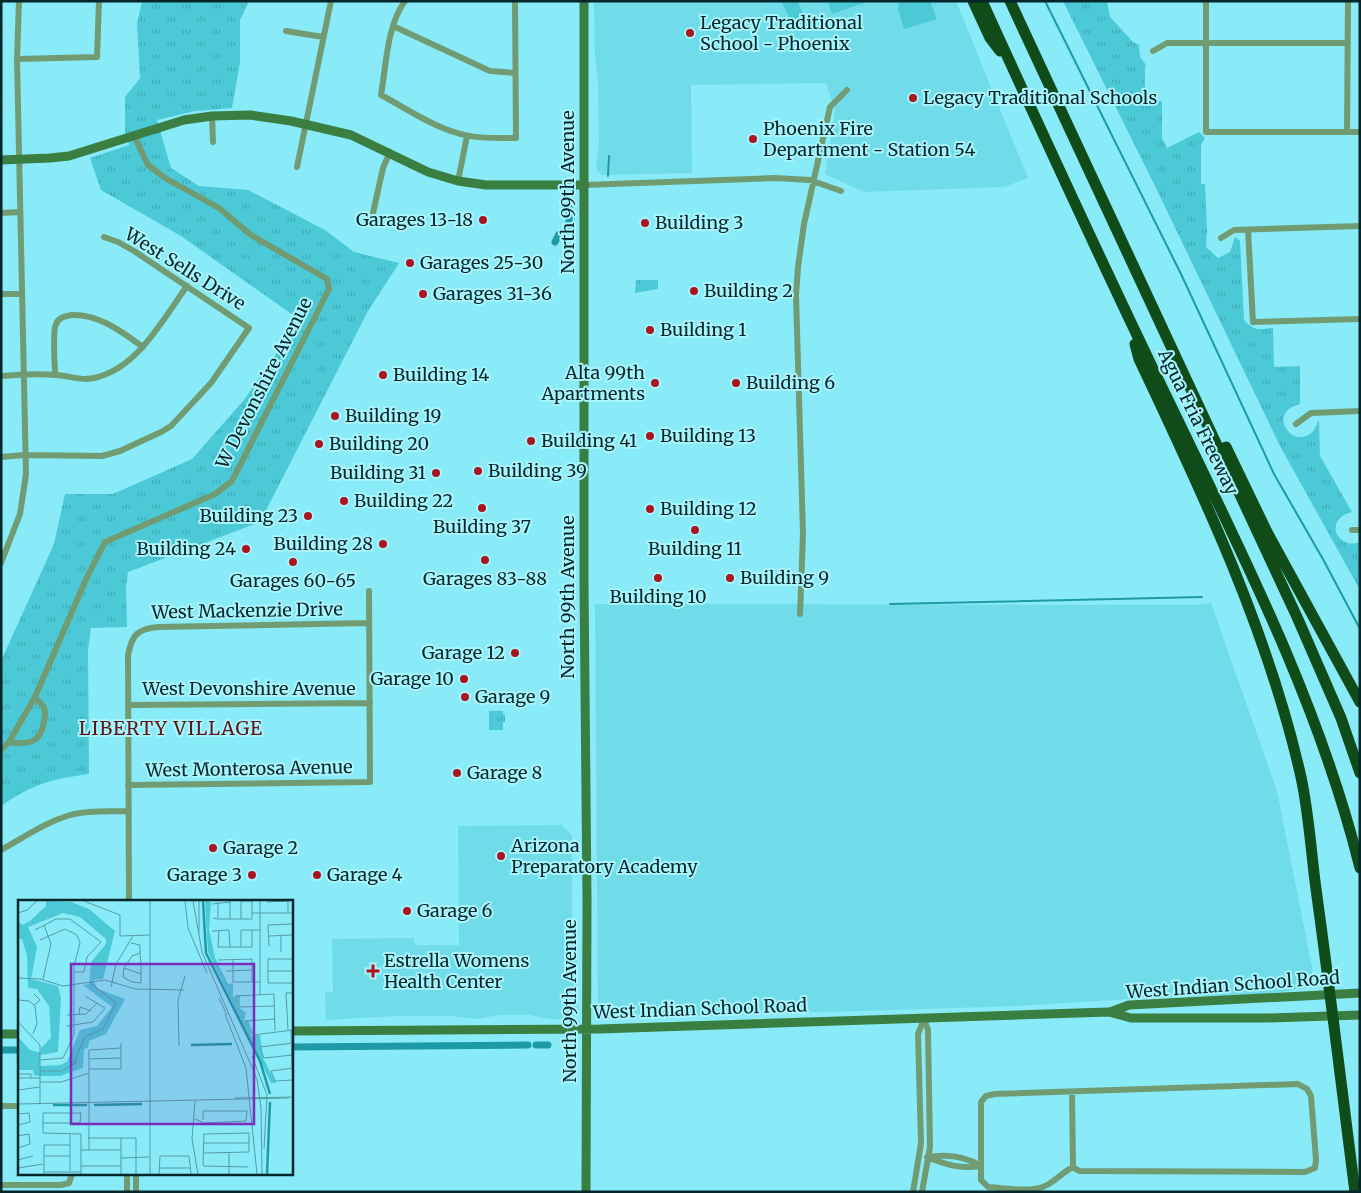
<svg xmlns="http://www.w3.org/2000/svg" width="1361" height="1193" viewBox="0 0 1361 1193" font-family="Merriweather,serif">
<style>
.built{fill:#70dcea}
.grass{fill:url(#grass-tufts)}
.garden{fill:#4cc9d7}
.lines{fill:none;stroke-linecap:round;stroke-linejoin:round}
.stream{stroke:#1e9aa7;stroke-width:2}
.canal{stroke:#1e9aa7;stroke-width:7}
.street{stroke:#719c73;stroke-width:6}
.secondary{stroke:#3a7e41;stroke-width:9}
.highway{stroke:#0f4c19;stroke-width:11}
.poi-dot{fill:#a9141e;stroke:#a9f5fe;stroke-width:2}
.labels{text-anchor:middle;stroke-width:4;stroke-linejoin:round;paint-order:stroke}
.poi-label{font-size:18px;fill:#05262a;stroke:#a9f5fe;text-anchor:start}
.street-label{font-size:18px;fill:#05262a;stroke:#a9f5fe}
.neighbourhood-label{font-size:19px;letter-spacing:1px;fill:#5c1816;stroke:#a9f5fe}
.inset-river{fill:none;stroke:#1e9aa7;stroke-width:2.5}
.inset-road{fill:none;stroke:#549ca5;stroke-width:1}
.view{fill:#7b2cbf;fill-opacity:0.15;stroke:#7b2cbf;stroke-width:2.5}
.inset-edge{fill:none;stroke:#05262a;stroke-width:2.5}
</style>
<defs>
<pattern id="grass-tufts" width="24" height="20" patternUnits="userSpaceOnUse" patternTransform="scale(1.25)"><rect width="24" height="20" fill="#4cc9d7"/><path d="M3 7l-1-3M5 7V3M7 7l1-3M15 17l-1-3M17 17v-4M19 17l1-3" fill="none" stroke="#41acb9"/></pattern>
</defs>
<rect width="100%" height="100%" fill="#88ebf7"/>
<!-- built -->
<path class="built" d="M594,1H956L1028,178L1004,187L864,192L825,174L835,111L826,83L691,85L692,173L602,175L597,170L596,166L599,143L598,80L595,57Z
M1211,603L1277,791L1312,967V987L1268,994L1145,998L1018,1006L598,1019L595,604L1196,605Z
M562,825L572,835V939L577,960L578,1012L575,1016L572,1019H550L530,1015H500L476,1019L450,1016H396L326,1020L325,992H333L332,939L414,938L415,945H459L458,826Z"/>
<!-- grass -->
<path class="grass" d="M142,1H249L240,20V62L232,108L195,111L157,120L171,168L199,186L248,190L325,230L354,252L399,263L368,311L260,522L128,572L126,587L127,627L91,628L88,650L89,774C51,779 33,784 1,806V661L54,544L65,494H113L192,459L244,400L300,320L181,236L101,190L90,158L129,145L125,131V97L140,78L137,24Z
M1063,1H1107L1110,17L1133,42L1139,45L1140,57L1146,65L1145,68V100L1162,101V138L1167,148L1199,132L1205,138L1201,145V184H1205L1207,229L1206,247L1218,258L1230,252L1235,237L1240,241L1244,320C1255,332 1259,329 1273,328L1274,367L1300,366V404C1264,413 1295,453 1314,430C1316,427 1317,423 1319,420L1320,456L1352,512C1341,515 1334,520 1336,533C1342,542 1348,546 1360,542V590L1280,446L1155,186Z
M636,280H658V289L635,293Z
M489,711H503V714H505V722H503V730H489Z"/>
<!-- garden -->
<path class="garden" d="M781,1H797L807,21L794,27Z
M828,1H869L832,14Z
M899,1H930L937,19L904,29L898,9Z"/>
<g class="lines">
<!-- stream -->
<path class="stream" d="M1045,1L1181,274L1274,474L1324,561L1360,629
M608,176L609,156
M890,604L1202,597"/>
<!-- canal -->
<path class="canal" d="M555,242L559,234L569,228V207
M536,1045H548
M291,1047L528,1045
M1,1050H19"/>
<!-- street -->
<path class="street" d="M405,1C387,25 386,66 381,95C404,107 430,125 454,132C474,139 495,138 516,138L515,1
M1206,1V132H1360
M393,26L490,71L515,73
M286,31L323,37
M1153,51L1167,43H1348
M17,59L97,57L99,1
M212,116L213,142
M1347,132L1348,1
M297,167L331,1
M458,181L467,136
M585,185L775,178L810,180L841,191
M1,213L20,212
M373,213L383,168L390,152
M1248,230L1253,322L1360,319
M1221,238L1234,230L1360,226
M1,294H22
M55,374C55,364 52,332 56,324C59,317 66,316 72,315C99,314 122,332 143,347
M1,376C19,375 38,373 55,375C65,375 75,379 86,379C134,375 161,322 187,286
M1296,424L1311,413L1360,411
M1,457L25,455L102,456L120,451L161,432L171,426L211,383L249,328L134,251L118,242L104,237
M1352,530H1360
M1,563L20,514L26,474L17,59L19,1
M800,614L803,534L796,295L798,267L804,224L830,107L847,90
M128,705L370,703
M9,742C28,745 41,743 44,721C45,717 46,710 43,706C41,703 37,700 35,697
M1,750L9,742L35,697L87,577L105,542L215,494L232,481L329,289L327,279L251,235L219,208L165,178L148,165L134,136
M128,785L370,782L369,591
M1,850C23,838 44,823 67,816C86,810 108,812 129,811
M129,902L128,655C132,635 137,629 158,627L369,623
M1298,1084L1307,1089L1311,1096L1316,1160L1315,1168L1305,1172L1079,1171L1073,1167C1063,1172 1056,1180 1047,1185C1033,1193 1005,1188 988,1187L981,1180V1102L986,1096L995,1094Z
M1072,1092L1073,1167
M1,1106H19
M927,1157C947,1165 959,1169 981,1166
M929,1157C947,1154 965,1156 981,1166
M127,1174V1192
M136,1174V1192
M1,1185H61L69,1183L72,1174
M913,1192L921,1143L918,1034L924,1019
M922,1192L930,1147L928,1030L924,1019"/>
<!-- secondary -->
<path class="secondary" d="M584,1V583L587,900L586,1192
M1,160L50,158L69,156L184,120L212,116L250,115L291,121L351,135L428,172L458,181L486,185H585
M1110,1012L1129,1005L1360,993
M291,1031L599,1029L1109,1012L1131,1018H1267L1360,1015
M1,1034H19"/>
<!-- highway -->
<path class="highway" d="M973,1L990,38L1000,51
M982,1C1044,137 1106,272 1171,406C1243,555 1320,706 1360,868
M1010,1L1297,617L1341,718L1360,773
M1135,344L1139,359C1203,494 1268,631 1301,777C1309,814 1311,852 1316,889C1330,990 1342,1091 1355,1192
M1226,447L1268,534L1360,702"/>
</g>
<!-- markers -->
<g class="poi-dot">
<circle cx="690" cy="33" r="5"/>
<circle cx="913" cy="98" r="5"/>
<circle cx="753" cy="139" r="5"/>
<circle cx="483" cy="220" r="5"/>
<circle cx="645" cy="223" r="5"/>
<circle cx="410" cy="263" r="5"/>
<circle cx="694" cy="291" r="5"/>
<circle cx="423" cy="294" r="5"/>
<circle cx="650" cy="330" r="5"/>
<circle cx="383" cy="375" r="5"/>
<circle cx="655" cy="383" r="5"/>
<circle cx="736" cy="383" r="5"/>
<circle cx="335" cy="416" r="5"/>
<circle cx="650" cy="436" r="5"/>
<circle cx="531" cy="441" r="5"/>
<circle cx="319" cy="444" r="5"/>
<circle cx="478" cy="471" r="5"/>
<circle cx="436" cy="473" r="5"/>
<circle cx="344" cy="501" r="5"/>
<circle cx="482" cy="508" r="5"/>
<circle cx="650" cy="509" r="5"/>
<circle cx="308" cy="516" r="5"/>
<circle cx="695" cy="530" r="5"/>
<circle cx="383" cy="544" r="5"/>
<circle cx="246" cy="549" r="5"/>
<circle cx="485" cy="560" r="5"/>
<circle cx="293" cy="562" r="5"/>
<circle cx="658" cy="578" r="5"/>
<circle cx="730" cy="578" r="5"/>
<circle cx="515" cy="653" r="5"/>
<circle cx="464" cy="679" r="5"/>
<circle cx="465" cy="697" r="5"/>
<circle cx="457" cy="773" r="5"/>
<circle cx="213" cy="848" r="5"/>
<circle cx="501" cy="856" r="5"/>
<circle cx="252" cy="875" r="5"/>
<circle cx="317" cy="875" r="5"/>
<circle cx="407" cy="911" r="5"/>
<path d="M370.5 963.5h5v5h5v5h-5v5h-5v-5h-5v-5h5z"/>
</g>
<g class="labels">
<!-- poi labels -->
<g class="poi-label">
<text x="700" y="29">Legacy Traditional<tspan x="700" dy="21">School - Phoenix</tspan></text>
<text x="923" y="104">Legacy Traditional Schools</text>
<text x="763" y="135">Phoenix Fire<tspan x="763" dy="21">Department - Station 54</tspan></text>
<text x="473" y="226" text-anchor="end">Garages 13-18</text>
<text x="655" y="229">Building 3</text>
<text x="420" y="269">Garages 25-30</text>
<text x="704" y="297">Building 2</text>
<text x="433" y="300">Garages 31-36</text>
<text x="660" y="336">Building 1</text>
<text x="645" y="379" text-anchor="end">Alta 99th<tspan x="645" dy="21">Apartments</tspan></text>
<text x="393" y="381">Building 14</text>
<text x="746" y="389">Building 6</text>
<text x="345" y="422">Building 19</text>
<text x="660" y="442">Building 13</text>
<text x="541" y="447">Building 41</text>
<text x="329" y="450">Building 20</text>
<text x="488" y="477">Building 39</text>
<text x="426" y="479" text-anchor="end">Building 31</text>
<text x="354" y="507">Building 22</text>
<text x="660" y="515">Building 12</text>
<text x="298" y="522" text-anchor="end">Building 23</text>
<text x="482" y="533" text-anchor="middle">Building 37</text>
<text x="373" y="550" text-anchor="end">Building 28</text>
<text x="236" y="555" text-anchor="end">Building 24</text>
<text x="695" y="555" text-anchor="middle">Building 11</text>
<text x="740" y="584">Building 9</text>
<text x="485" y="585" text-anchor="middle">Garages 83-88</text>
<text x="293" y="587" text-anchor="middle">Garages 60-65</text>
<text x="658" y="603" text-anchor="middle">Building 10</text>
<text x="505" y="659" text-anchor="end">Garage 12</text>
<text x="454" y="685" text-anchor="end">Garage 10</text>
<text x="475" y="703">Garage 9</text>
<text x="467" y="779">Garage 8</text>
<text x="511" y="852">Arizona<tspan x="511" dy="21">Preparatory Academy</tspan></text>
<text x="223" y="854">Garage 2</text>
<text x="242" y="881" text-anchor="end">Garage 3</text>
<text x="327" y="881">Garage 4</text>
<text x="417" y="917">Garage 6</text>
<text x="384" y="967">Estrella Womens<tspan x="384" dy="21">Health Center</tspan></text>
</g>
<!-- street labels -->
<g class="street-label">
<text transform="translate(568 192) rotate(-90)" y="6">North 99th Avenue</text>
<text transform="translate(185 269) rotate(32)" y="6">West Sells Drive</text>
<text transform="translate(264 383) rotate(-63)" y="6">W Devonshire Avenue</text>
<text transform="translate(1198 422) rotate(64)" y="6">Agua Fria Freeway</text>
<text transform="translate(568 597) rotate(-90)" y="6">North 99th Avenue</text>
<text transform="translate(247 611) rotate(-1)" y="6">West Mackenzie Drive</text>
<text x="249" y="695">West Devonshire Avenue</text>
<text transform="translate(249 769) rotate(-1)" y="6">West Monterosa Avenue</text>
<text transform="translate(1233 985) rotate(-4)" y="6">West Indian School Road</text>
<text transform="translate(570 1001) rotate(-90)" y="6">North 99th Avenue</text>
<text transform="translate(700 1009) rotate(-2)" y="6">West Indian School Road</text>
</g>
<!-- neighbourhood labels -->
<g class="neighbourhood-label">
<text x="171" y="735">LIBERTY VILLAGE</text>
</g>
</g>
<!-- overview -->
<g transform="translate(18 900)">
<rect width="275" height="275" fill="#88ebf7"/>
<path d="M28,1L53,2L71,9L97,31L85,79L75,80L80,89L107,99L88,134L71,141L70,148L66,149L65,168L42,176H21L16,175L15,170H0V137L12,150L19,152H23V148L33,138L31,106L19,89L10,88L9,55L4,39H0V21L4,25L12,21L28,6ZM45,13L62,17L88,39V44L73,62L71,84L65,85L94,107L79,126L62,130L49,162L42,165L22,166V155L40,152L43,98L40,86L13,79L19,47L10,27ZM187,1L193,2L191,29L197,58L210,84L215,83V97L220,96V107L228,113L226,121L230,120L235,133L232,136L242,135L245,158L258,183H253L190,52Z" fill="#4cc9d7" fill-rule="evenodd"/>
<path class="inset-river" d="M185,1L188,53L242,161L252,194M173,145L214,144M35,205H69M76,205L124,204M249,274L252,202"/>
<path class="inset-road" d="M66,1L102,15V36L132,35M132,1V274M167,1L170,28L189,73M175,1L184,52L239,179L243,208L244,274M181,1V33M212,1V19M242,1V94M200,2V18M249,2L270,1V13M194,4L212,2M0,13L9,10L19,1M234,13H275M195,18L200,19H234V1H223V19M17,30L38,19H52L83,42L69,57L66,72H56M201,30L200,47H234V30M194,31L211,30L212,47M251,36L275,35M263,36V52M22,40L47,29L59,35L62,43L56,66V135L45,158L23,160M113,43L122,45V53L123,64V83L114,82L105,77L106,68L114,56L122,53M251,46L250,25L275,24M223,47V30H242M215,59V82H242M275,59H250V83H275M200,60L234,59V82M106,68L123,74M208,71L234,70M250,71H275M0,78L22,79L45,86L87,80L117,89L166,90M25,79L33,44L26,25M93,87L98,64L115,36M16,94L22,100L16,105M221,95V107L256,106M217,96L256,94L257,131M201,98L209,115M0,100L11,101L17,106L19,124L15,134M61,114L62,107L73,111M207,114L228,168L239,274M49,115L68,114L79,103M227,121L257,119M0,122L22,145V203M49,126L75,122L87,108L67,96M270,130L268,93H275M273,130L274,168M235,135L275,130M275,143L242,147L246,158L275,155M161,146L160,100L167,76M234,156L249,195L246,249M71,159L103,158M55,164L67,137L85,129L98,103L72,83M275,168L253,171L257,181L275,180M71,169H103V143M22,171H44L58,163V158M0,174H13V178M0,178H22M22,182H43L71,173M0,190L22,187M217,198L275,197M177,201L174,239L180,274M0,204L271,198M0,214L11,213L12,222L0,225M177,219L186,223L228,221L229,211H185V220M25,223H62L63,213H25V233L63,234V274M52,234V271M0,236L11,234L12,244L0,248M70,238H118V257M186,243H231M63,250H103M71,251V150L103,148M186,253L231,252V233L186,234L185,265L186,266L230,267M26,256H52M103,258L131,257M118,258V274M0,260L15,256M63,266H103M0,268L25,264M141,268H172M26,272H63M26,274V245H52M103,274V238M141,274L142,256H171L173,274M211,274V253"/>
<path class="view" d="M53,64H236V224H53Z"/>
<rect width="275" height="275" class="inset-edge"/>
</g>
<!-- border -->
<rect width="1361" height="1193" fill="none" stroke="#05262a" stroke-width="5"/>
</svg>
